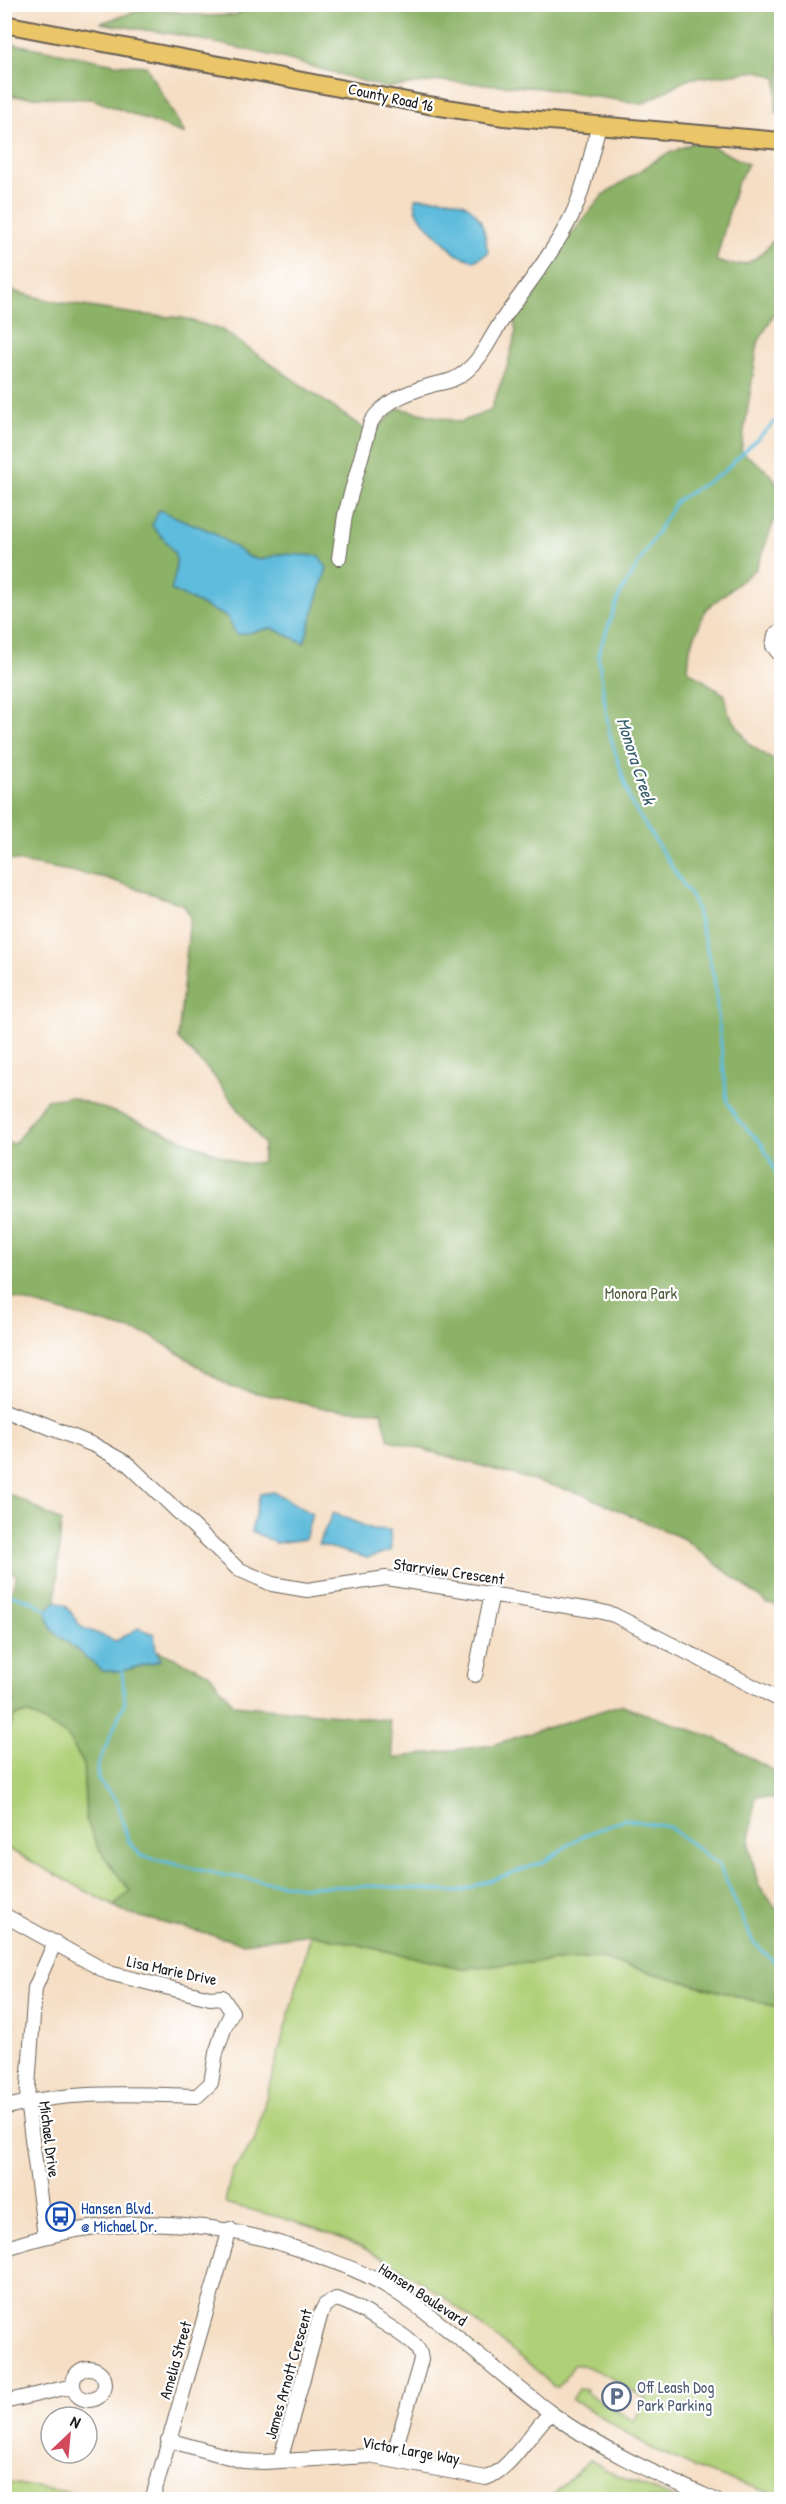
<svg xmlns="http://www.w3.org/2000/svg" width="786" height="2504" viewBox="0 0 786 2504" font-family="'Patrick Hand',sans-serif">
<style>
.green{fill:#b0d078;stroke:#66764a;stroke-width:1.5}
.forest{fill:#8cb268;stroke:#546742;stroke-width:1.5;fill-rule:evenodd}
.water{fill:#5ebcdc;stroke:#3d6c7c;stroke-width:1.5}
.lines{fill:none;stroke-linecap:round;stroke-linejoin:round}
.stream{stroke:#5ebcdc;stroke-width:3}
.minor-casing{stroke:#686057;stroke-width:16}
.major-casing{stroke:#686057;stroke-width:20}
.minor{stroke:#fff;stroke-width:14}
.major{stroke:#ebc669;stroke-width:16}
.labels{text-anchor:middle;stroke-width:4.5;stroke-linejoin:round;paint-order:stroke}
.street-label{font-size:16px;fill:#1c1c1c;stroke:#fff}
.park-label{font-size:16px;fill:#505b3c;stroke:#fff}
.transit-label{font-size:16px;fill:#164399;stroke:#fff;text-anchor:start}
.service-label{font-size:16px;fill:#4e5e75;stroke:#fff;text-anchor:start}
.water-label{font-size:18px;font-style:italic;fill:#365c69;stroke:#fff}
</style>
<rect width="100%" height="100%" fill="#fff"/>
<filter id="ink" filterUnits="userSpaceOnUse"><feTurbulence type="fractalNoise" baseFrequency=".0167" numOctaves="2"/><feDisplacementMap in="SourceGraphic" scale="12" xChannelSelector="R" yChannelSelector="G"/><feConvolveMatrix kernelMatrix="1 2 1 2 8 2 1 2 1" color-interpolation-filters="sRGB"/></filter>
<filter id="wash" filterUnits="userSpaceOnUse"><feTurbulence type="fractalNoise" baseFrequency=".008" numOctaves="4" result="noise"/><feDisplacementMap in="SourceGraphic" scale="24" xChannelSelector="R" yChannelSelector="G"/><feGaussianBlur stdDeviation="1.35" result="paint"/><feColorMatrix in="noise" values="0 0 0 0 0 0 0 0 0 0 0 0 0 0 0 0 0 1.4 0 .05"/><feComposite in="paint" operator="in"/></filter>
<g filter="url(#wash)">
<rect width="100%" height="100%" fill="#f5dec4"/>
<!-- green -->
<path class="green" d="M30,1714L67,1734L83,1763L86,1819L108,1862L131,1891L114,1906L5,1847L4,1738L16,1715Z
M311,1934L461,1968L597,1958L781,2008V2496L703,2471L651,2448L582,2405L571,2400L578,2389L587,2390L586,2393L634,2421L646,2399C629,2390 590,2361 573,2365L565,2380L557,2388L553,2387C536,2368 516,2353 495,2337C446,2298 397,2260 338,2237C302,2222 262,2213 225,2203L232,2171L254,2142Z
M590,2460L615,2475L676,2499H604L600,2496L590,2495L586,2499L548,2500Z
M5,2482L109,2499H5Z"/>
<!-- forest -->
<path class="forest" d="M250,4L781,5V113L776,112L777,78L759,71L688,79L642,104L540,88L439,81L387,88L275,56L179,35L100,23L147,8L208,16L236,15Z
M5,42L115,64L146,66L185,134L92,99L5,96Z
M699,140L748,164L736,185L716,261C751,273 759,255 781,232V301L758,343L741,451C761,467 781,475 781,503L756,569L706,609L690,648L688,670L725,695L728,712L750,745L779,764L781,768L782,1218L775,1231L782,1248L781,1606L768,1604L684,1539L582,1494L389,1440L381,1411L329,1409L230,1387L152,1336L5,1296L4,1144L15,1143L46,1100L70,1097L120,1114L242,1164L262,1162L264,1144L213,1075L178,1039L190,917L184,905L106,878L5,859V289L56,302L136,314L183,318L222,330L372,434L398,408L460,422L490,411L507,367L516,332L512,312L533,299L561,247L603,195L661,157ZM212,532L249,557L263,560L279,554L304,643L272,628L237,635L227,617L172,590L177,571L176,553Z
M5,1493L24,1501L61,1522L56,1601L46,1611L52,1630L103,1671H122L161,1660L156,1650L209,1673L234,1705L389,1720L394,1758L492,1745L620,1705L715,1738L781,1775V1800L756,1796L749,1845L758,1884L781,1915V2008L597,1958L461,1968L311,1934L242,1943L129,1914L114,1906L130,1891L98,1848L86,1819L83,1763L67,1735L30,1714L16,1715L5,1738V1705L15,1703L5,1679V1598L10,1594L17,1575L5,1569Z"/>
<!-- water -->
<path class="water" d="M415,198C439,198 467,195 480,220C485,228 486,243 488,253L474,261L456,254L423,221L416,210Z
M159,510L212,532L249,557L263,560L279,554L319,556L327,568L304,643L272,628L237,635L227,617L171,590C182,553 176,553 152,526Z
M274,1492L312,1514L305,1539L276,1543L251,1531L260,1494Z
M333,1513L372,1529L390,1530L391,1551L367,1558L318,1544Z
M56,1601L66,1605L81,1627L116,1641L138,1628L154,1634L156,1650L161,1660L122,1671H103L52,1630L46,1610Z"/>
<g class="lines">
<!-- stream -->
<path class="stream" d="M782,415L722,473L676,501L620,594L598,654L609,732L631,803L695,903L714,977L727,1101L737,1119L762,1144L782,1185
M4,1592L34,1602L46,1610
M122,1671L125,1702L97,1767L98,1780L116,1800L128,1840L141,1856L222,1875L303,1887L377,1886L457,1892L544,1862L580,1837L624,1819L669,1827L719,1865L753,1942L782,1969"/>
</g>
</g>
<g filter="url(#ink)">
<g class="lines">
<defs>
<path id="minor" d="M339,558L345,515L371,422C384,401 408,392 432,385C444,382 455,381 465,372C483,358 492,334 505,316C527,286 557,247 573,213C585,188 591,153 599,125
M782,630L775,635L773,646L782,657
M4,1409L96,1446L128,1464L238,1569L272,1584L307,1590L386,1578L598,1611L614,1615L782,1701
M475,1675L492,1593
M4,1915L109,1973L210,1998L222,1997L232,2012L225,2026L216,2053L211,2083L197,2096C134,2094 66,2090 4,2108
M45,2236L27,2101L35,1988L55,1942
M4,2249C108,2213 205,2216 307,2252C335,2262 364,2272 390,2288C448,2325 496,2372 551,2413C602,2451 658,2475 715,2500
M73 2384a16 16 0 1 1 32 0a16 16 0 1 1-32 0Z
M4,2402L73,2386
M168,2440L243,2461L263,2462L369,2456L486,2478C512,2469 530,2431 551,2413
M280,2461L321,2313L325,2305L336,2299C352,2303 405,2334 416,2347C420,2351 420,2354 421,2360L392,2460
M152,2500L230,2229"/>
<path id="major" d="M4,24L428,105L504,117L782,141"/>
</defs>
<!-- minor casing -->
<use href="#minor" class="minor-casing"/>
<!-- major casing -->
<use href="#major" class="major-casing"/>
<!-- minor -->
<use href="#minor" class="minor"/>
<!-- major -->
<use href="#major" class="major"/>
</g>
</g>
<!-- icons -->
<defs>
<symbol id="bus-ring" viewBox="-11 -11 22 22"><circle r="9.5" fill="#fff" stroke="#1a4fb4" stroke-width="1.5"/><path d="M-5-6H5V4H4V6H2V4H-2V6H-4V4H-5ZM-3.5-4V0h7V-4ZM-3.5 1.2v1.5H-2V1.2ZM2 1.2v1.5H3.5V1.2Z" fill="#1a4fb4"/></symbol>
<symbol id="parking-ring" viewBox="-11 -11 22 22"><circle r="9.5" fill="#fff" stroke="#5c6f8a" stroke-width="1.5"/><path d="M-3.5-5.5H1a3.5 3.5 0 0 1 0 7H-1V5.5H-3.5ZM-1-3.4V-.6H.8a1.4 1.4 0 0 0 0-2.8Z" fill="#5c6f8a"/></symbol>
</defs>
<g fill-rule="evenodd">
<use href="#bus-ring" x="44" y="2200" width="33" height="33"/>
<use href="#parking-ring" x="600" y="2380" width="33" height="33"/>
</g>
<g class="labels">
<!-- street labels -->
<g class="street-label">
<text transform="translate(391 97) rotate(12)" y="6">County Road 16</text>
<text transform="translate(449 1571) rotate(8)" y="6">Starrview Crescent</text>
<text transform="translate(172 1970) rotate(12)" y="6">Lisa Marie Drive</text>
<text transform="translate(50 2139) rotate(83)" y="6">Michael Drive</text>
<text transform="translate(423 2294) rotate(33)" y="6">Hansen Boulevard</text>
<text transform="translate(175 2360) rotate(-74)" y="6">Amelia Street</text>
<text transform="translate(288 2374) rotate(-74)" y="6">James Arnott Crescent</text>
<text transform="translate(411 2450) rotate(10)" y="6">Victor Large Way</text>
</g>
<!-- park labels -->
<g class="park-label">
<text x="641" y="1299">Monora Park</text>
</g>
<!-- transit labels -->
<g class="transit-label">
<text x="81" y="2214">Hansen Blvd.<tspan x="81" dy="18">@ Michael Dr.</tspan></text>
</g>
<!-- service labels -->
<g class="service-label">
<text x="637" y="2393">Off Leash Dog<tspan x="637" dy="18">Park Parking</tspan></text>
</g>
<!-- water labels -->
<g class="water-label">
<text transform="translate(636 761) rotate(72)" y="6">Monora Creek</text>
</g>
</g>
<!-- margin -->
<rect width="786" height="2504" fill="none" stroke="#fff" stroke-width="24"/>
<!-- north arrow -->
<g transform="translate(69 2435) rotate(26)"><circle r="28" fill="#ffffff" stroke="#a4a4a4" stroke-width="1.5"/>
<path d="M0-4.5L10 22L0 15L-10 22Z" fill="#d1495b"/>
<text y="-9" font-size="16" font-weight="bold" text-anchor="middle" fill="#1c1c1c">N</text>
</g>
</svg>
